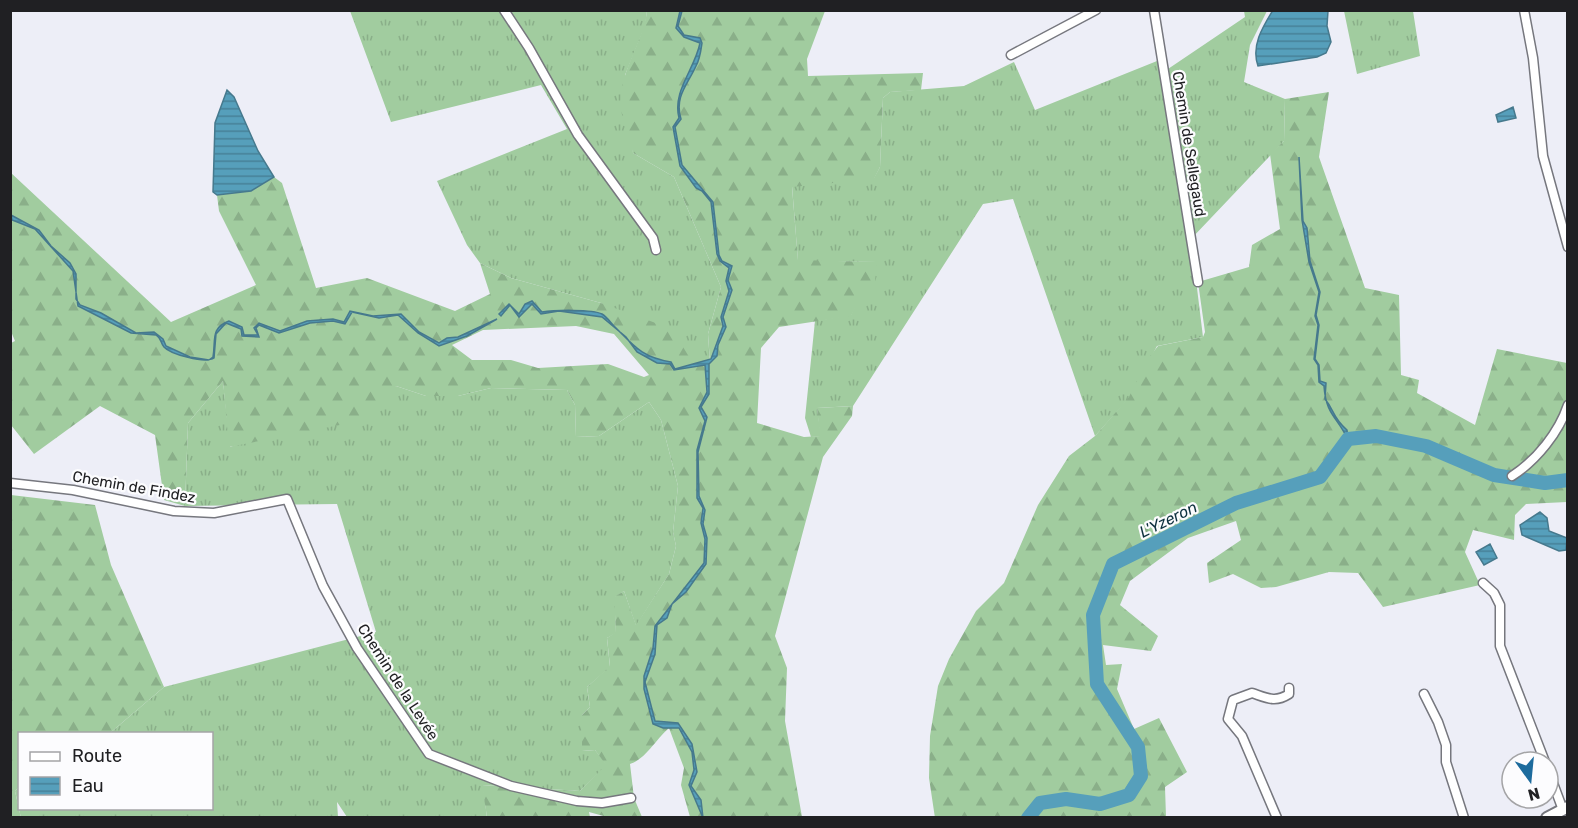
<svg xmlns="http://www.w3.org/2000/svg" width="1578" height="828" viewBox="0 0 1578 828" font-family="Rubik,sans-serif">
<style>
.grass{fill:url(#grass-tufts)}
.forest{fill:url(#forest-firs);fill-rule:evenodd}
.water{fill:url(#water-rules);stroke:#46798d;stroke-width:1.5}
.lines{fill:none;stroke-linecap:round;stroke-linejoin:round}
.river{stroke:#569fbb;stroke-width:14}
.minor-casing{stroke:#76777e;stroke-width:11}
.secondary-casing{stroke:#76777e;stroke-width:14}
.minor{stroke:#fff;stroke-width:8}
.secondary{stroke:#fff;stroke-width:10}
.labels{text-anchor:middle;stroke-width:4.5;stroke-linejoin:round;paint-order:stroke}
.street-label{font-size:15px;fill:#202023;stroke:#fcfcfe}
.water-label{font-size:16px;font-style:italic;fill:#0f323f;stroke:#fcfcfe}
</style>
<defs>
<pattern id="grass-tufts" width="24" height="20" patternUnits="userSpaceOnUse" patternTransform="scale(1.5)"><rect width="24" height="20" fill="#a1cc9f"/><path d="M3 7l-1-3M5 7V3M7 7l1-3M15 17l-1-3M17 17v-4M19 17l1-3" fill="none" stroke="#8aaf89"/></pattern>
<pattern id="forest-firs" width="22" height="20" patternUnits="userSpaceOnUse" patternTransform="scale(1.5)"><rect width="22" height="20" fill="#a1cc9f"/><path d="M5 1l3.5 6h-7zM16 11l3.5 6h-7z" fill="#8aaf89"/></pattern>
<pattern id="water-rules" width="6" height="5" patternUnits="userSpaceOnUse" patternTransform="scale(1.5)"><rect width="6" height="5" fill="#569fbb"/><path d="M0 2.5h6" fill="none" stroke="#478198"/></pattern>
</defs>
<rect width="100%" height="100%" fill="#edeef7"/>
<!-- grass -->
<path class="grass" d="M350,11H647L645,26L625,75L633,153L674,177L721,287L708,334L710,363L694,366L601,303L511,278L480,263L467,245L437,181L567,129L541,85L391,122Z
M1244,11H1267L1250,45L1244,82L1285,99L1284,141L1191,239L1203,337L1157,346L1130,397L1095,436L1013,199L983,204L853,406L817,408L821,436L811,437L805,418L815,321L851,315L876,262L798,261L792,186L874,178L880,167L883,98L890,92L964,86L1014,62L1035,110L1162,59L1165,71L1245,17Z
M1344,11H1413L1420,56L1357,74Z
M223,381L230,447L396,386L426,396H458L491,388L567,390L575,405L576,437L599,436L649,402L661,420L678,486L673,532L676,546L669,574L636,626L624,591L615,597L616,633L607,638L610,667L587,687L590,707L582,715V751L595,750L607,765L580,791L483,785L487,818L347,817L337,802L338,817L21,818L15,791L19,787L20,808H212V734L110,733L164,687L376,632L337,504L185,506L188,423Z"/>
<!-- forest -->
<path class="forest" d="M647,11H825L807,59L808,76L923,73L921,90L890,92L883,98L880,167L874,179L792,187L798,260L877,262L874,290L861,297L851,316L779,327L761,348L757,423L804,437L820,436L817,408L853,406L852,416L823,457L775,636L787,668L785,721L802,817H690L681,785L684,768L669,728C656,739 646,759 630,764L634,798L642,817H607L589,812L590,817H487L482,785L580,791L606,765L595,750L582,751V715L590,707L587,687L610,666L607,638L616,632L614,597L624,591L636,625L669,574L676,546L673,532L678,486L661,420L649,402L599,436L576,437L575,405L567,390L491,388L458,396H426L396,386L375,418L229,447L223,381L188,423L185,506L164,500L155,435L100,406L34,454L11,425V343L15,341L10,329V172L171,322L256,285L219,211L217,195L251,191L274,177L282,183L316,288L367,278L455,311L490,294L480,263L511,278L601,303L672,329L694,365L710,362L708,334L721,287L674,177L633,153C629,138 622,122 621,107C618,73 643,43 647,11ZM576,326L614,334L649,375L644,377L608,364L538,368L511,360H472L452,345L483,330Z
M1329,92L1319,157L1365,288L1399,295L1401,375L1419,380L1417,393L1475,425L1497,349L1567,363V502L1526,504L1515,515L1514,540L1473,530L1465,552L1480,585L1383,607L1358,573L1329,572L1276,587L1261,588L1233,574L1209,583L1207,563L1241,540L1236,521L1188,538L1130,581L1120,605L1158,636L1151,651L1103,645L1106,665L1122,664L1117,689L1134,729L1159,718L1187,772L1165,787L1166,817L935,818L929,778L930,736L938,686L949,659L976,611L1004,583L1038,505L1069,456L1095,436L1129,397L1147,360L1158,346L1203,337L1205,332L1198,282L1249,267L1252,245L1280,229L1270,154L1284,141L1285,99Z
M11,495L95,505L111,565L164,687L110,733L20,734L19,787L15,791L21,818L10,817Z"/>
<!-- water -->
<path class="water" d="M1273,10L1328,11L1327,26L1331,42L1326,53L1317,57L1258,66C1251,46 1262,28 1273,10Z
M680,11H682L678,26L684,35L700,38L702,43C701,50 700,59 696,66C688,84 674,97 681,119L675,127L682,165L713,202L719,255L722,261L732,266L728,280L732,290L723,317L726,327L718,345L717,356L709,364V394L701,407L707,417L698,452L699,496L705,510L703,524L707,538L706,564L686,592L672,604L667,618L657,625L655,654L645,682L655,721L678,723L692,744L697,772L691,786L701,800L703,818L689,785L694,770L692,752L679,728H663L653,724L644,689V676L653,648L655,626L704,563L705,539L701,523L703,508L697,498V450L705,421L699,408L707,392L705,365L674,370L670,364L657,363L637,352L626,337L602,317L559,311L541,314L532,304L519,317L510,305L501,316L499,314L509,304L519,314L525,304L532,301L542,312C554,310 592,309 602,314C607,317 611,323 615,327C635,347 642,357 671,362L675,369L711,359L723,326L721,317L729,291L726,281L729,268L720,261L717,254L711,202L702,191L696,188L680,166L673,127L679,118C672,91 695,69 700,43L684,37L676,28Z
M227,90L234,97L258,151L274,177L251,191L217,195L213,192L215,123Z
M1513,107L1516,118L1498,122L1496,115Z
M1299,157L1303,221L1307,228L1310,261L1320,292L1316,315L1319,325L1315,359L1319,365L1320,381L1326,383L1325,399C1335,411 1332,417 1347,430L1348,440C1338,417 1326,416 1324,386L1319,382L1318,365L1314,359L1318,325L1315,316L1319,292L1309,262L1302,220Z
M11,215L39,230L51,246L70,263L76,274V299L80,305L101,313L136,333L154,332L163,339L166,346L190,357L209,360L213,357C216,340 210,328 229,321L242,327L244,335H258L254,328L259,323L280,331L307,321L333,319L344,322L350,311L373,316L401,314L419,332L439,343L447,338L458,337L497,319L467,336L439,346L418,333L398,315L379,318L352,312L345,324L333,321L310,323L279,333L259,325L256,328L259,337L242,336L241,329L226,323L216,334L214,358C205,364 170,354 164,347C160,342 162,339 156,335L131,333L78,306L73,271L35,229L12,220Z
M1540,512L1547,518L1549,531L1567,538L1566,550L1559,551L1522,535L1520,525Z
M1490,544L1497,558L1484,565L1476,552Z"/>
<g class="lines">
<!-- river -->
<path class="river" d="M1028,818L1040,803L1066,799L1100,804L1129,795L1141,776L1138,747L1097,684L1093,615L1113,564L1236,503L1320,477L1348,439L1376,436L1426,446L1494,475L1545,483L1568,480"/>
<defs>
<path id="minor" d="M504,10L529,48L578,135L653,238L656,250
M1154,10L1198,282
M1524,10L1533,58L1543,156L1568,247
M1011,55L1096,10
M1512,476C1537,460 1559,432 1568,405
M10,483L73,490L174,511L214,513L287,499L323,586L357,648L429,754L511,786L577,801L602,803L631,798
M1483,583L1494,593L1500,605V646L1545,762
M1424,694L1438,722L1446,745V762L1464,818
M1548,770L1563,810
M1277,818L1242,736L1228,719L1233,700L1252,693C1267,698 1275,703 1289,694V688"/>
<path id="secondary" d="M1547,818L1568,807"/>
</defs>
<!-- minor casing -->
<use href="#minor" class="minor-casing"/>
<!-- secondary casing -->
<use href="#secondary" class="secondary-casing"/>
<!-- minor -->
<use href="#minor" class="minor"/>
<!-- secondary -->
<use href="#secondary" class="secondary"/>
</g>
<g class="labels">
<!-- street labels -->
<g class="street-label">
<text transform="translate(1189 144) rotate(81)" y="5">Chemin de Sellegaud</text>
<text transform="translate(134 487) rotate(10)" y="5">Chemin de Findez</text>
<text transform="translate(398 682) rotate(57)" y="5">Chemin de la Levée</text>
</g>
<!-- water labels -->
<g class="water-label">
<text transform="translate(1168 519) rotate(-26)" y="6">L'Yzeron</text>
</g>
</g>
<!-- border -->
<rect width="1578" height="828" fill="none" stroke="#202023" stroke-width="24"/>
<!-- legend -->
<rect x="18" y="732" width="195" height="78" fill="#fcfcfe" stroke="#a4a4a6" stroke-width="1.5"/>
<rect x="30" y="752" width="30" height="9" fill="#ffffff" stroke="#a4a4a6" stroke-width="1.5"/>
<text x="72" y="762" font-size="18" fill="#202023">Route</text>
<rect x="30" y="777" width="30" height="18" fill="url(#water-rules)" stroke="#a4a4a6" stroke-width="1.5"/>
<text x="72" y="792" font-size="18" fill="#202023">Eau</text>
<!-- north arrow -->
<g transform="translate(1530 780) rotate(165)"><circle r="28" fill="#fcfcfe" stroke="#a4a4a6" stroke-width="1.5"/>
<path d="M0-4.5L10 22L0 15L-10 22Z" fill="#1d6b9d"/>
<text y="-9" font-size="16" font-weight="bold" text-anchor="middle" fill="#202023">N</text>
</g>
</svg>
